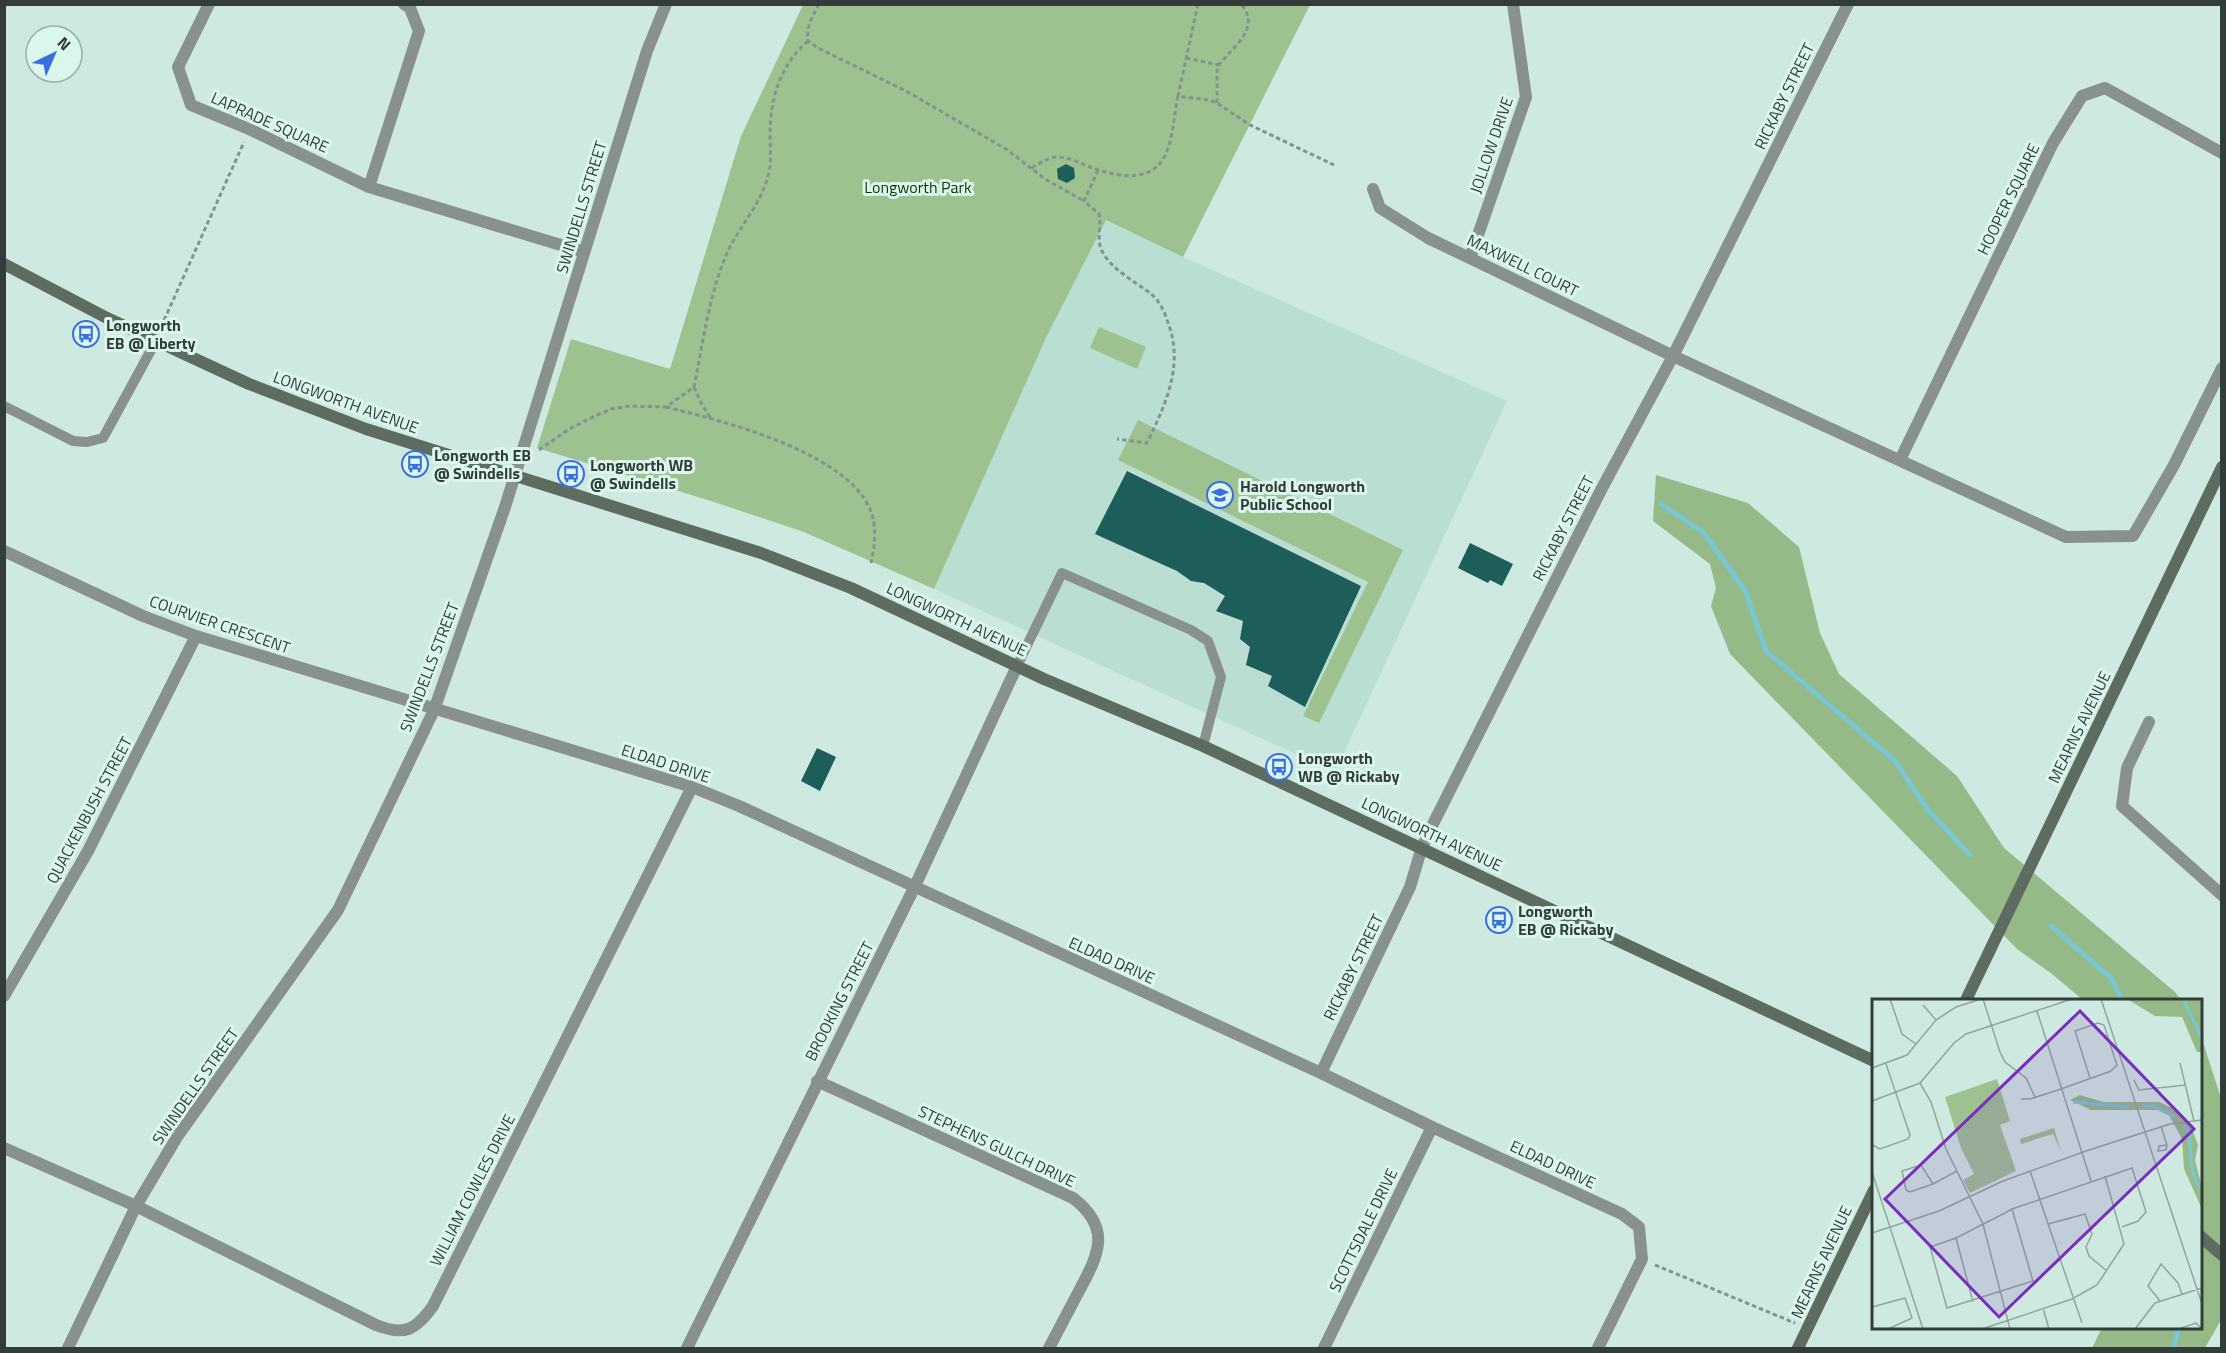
<svg xmlns="http://www.w3.org/2000/svg" width="2226" height="1353" viewBox="0 0 2226 1353" font-family="'Titillium Web',sans-serif">
<style>
.built{fill:#badfd2}
.green{fill:#9ec190}
.forest{fill:#96ba87}
.lines{fill:none;stroke-linecap:round;stroke-linejoin:round}
.stream{stroke:#78c7d4;stroke-width:5}
.building{fill:#1d5d5a}
.path{stroke:#81958e;stroke-width:3;stroke-dasharray:4.5 3;stroke-linecap:butt}
.lane{stroke:#88918b;stroke-width:10}
.street{stroke:#88918b;stroke-width:12}
.secondary{stroke:#5d6b61;stroke-width:12}
.labels{text-anchor:middle;stroke-width:6;stroke-linejoin:round;paint-order:stroke}
.street-label{font-size:16px;fill:#323d39;stroke:#dbf7ed}
.park-label{font-size:16px;fill:#143600;stroke:#dbf7ed}
.poi-label{font-size:16px;font-weight:bold;fill:#323d39;stroke:#dbf7ed;text-anchor:start}
.inset-river{fill:none;stroke:#78c7d4;stroke-width:3}
.inset-road{fill:none;stroke:#90a59d;stroke-width:1.5}
.view{fill:#7b2cbf;fill-opacity:0.15;stroke:#7b2cbf;stroke-width:3}
.inset-edge{fill:none;stroke:#323d39;stroke-width:3}
</style>
<rect width="100%" height="100%" fill="#ceeae0"/>
<!-- built -->
<path class="built" d="M1106,220L1183,257L1507,401L1335,772L934,589L1046,338Z"/>
<!-- green -->
<path class="green" d="M803,5H1310L1183,257L1106,220L1046,338L934,589L804,532L711,501L537,448L571,339L670,369L741,136Z
M1099,327L1146,347L1137,369L1090,348Z
M1138,420L1403,550L1319,723L1303,716L1368,582L1118,460Z"/>
<!-- forest -->
<path class="forest" d="M1656,475L1748,503L1799,547L1820,633L1839,674L1957,776L2004,848L2175,992L2181,1000H2083L2052,974L2017,949L1730,654L1711,606L1716,588L1710,564L1653,521Z
M2201,1036L2221,1098V1320L2205,1348H2092L2102,1328H2200Z"/>
<g class="lines">
<!-- stream -->
<path class="stream" d="M1661,504L1704,533L1746,592L1766,651L1895,761L1928,810L1970,855
M2051,926L2111,978L2122,1000
M2174,1348L2178,1328"/>
</g>
<!-- building -->
<path class="building" d="M1066,164L1074,168L1075,178L1067,183L1058,179L1057,169Z
M1127,471L1361,586L1305,707L1268,686L1272,676L1246,665L1250,647L1240,639L1243,621L1216,611L1225,596L1204,583L1191,581L1177,571L1095,534Z
M1470,543L1513,564L1502,586L1490,580L1488,583L1458,568Z
M817,748L836,757L820,791L801,781Z"/>
<g class="lines">
<!-- path -->
<path class="path" d="M819,4C812,17 806,27 808,41L818,48L906,91L1006,149L1045,179L1084,201
M1198,4L1178,96L1209,100L1217,103L1250,125L1334,165
M1186,58L1219,65
M1217,103V71L1219,65C1232,47 1262,29 1241,4
M1032,168C1039,163 1048,158 1057,157C1071,157 1083,165 1096,169C1119,177 1149,182 1163,159C1173,144 1174,113 1178,96
M1098,170L1084,201L1099,214C1102,226 1096,239 1102,251C1111,269 1134,281 1150,293C1158,299 1164,310 1167,320C1185,364 1166,403 1147,443L1117,439
M161,327L244,142
M694,387L700,401L711,419
M666,407C723,421 844,451 870,509C877,525 875,546 871,563
M539,450L569,429L595,416L611,409L630,406L666,407L694,387C703,342 709,295 727,253C739,227 761,204 768,176C772,163 770,149 770,135C770,99 780,65 808,41
M1655,1265L1795,1323"/>
<!-- lane -->
<path class="lane" d="M4,406L73,441L87,442L103,438L156,341
M1017,666L1062,573L1191,630L1208,641L1221,677L1203,746"/>
<!-- street -->
<path class="street" d="M209,4L178,67L191,105L249,129L369,187L584,252
M369,187L419,31L410,8L404,4
M1373,189L1380,208L1428,238L1673,356L2066,537L2133,536L2174,465L2222,368
M1470,258L1526,97L1513,4
M1900,460L2053,143L2082,96L2105,88L2222,153
M4,551L143,616L196,636L630,768L692,787L739,806L1321,1073L1432,1127L1622,1214L1639,1227L1642,1259L1598,1348
M2149,722L2127,768L2122,806L2222,895
M4,996L88,851L196,636
M1321,1073L1410,887L1422,847L1432,826L1601,490L1673,356L1848,4
M817,1081L1073,1198C1112,1228 1099,1254 1079,1291C1069,1310 1059,1329 1049,1348
M4,1148L136,1206L376,1325C404,1336 415,1331 433,1306L692,787
M68,1348L136,1206L177,1137L338,910L434,710L505,507L647,51L666,4
M687,1348L914,888L1017,666
M1324,1348L1432,1127"/>
<!-- secondary -->
<path class="secondary" d="M4,264L107,318L249,384L366,429L761,553L851,588L1044,679L1203,746L1874,1061
M1966,1000L2222,467
M2200,1236L2222,1255
M1798,1348L1874,1190"/>
</g>
<!-- icons -->
<defs>
<symbol id="bus-ring" viewBox="-11 -11 22 22"><circle r="9.5" fill="#dbf7ed" stroke="#396ede" stroke-width="1.5"/><path d="M-5-6H5V4H4V6H2V4H-2V6H-4V4H-5ZM-3.5-4V0h7V-4ZM-3.5 1.2v1.5H-2V1.2ZM2 1.2v1.5H3.5V1.2Z" fill="#396ede"/></symbol>
<symbol id="school-ring" viewBox="-11 -11 22 22"><circle r="9.5" fill="#dbf7ed" stroke="#396ede" stroke-width="1.5"/><path d="M0-5L7-2L0 1L-7-2ZM-4 1L0 2.5L4 1V4Q0 6-4 4Z" fill="#396ede"/></symbol>
</defs>
<g fill-rule="evenodd">
<use href="#bus-ring" x="71" y="319" width="30" height="30"/>
<use href="#bus-ring" x="400" y="449" width="30" height="30"/>
<use href="#bus-ring" x="556" y="459" width="30" height="30"/>
<use href="#school-ring" x="1205" y="480" width="30" height="30"/>
<use href="#bus-ring" x="1264" y="752" width="30" height="30"/>
<use href="#bus-ring" x="1484" y="905" width="30" height="30"/>
</g>
<g class="labels">
<!-- street labels -->
<g class="street-label">
<text transform="translate(1784 96) rotate(-64)" y="6">RICKABY STREET</text>
<text transform="translate(270 122) rotate(24)" y="6">LAPRADE SQUARE</text>
<text transform="translate(1491 145) rotate(-71)" y="6">JOLLOW DRIVE</text>
<text transform="translate(2008 199) rotate(-64)" y="6">HOOPER SQUARE</text>
<text transform="translate(581 207) rotate(-73)" y="6">SWINDELLS STREET</text>
<text transform="translate(1523 265) rotate(26)" y="6">MAXWELL COURT</text>
<text transform="translate(346 402) rotate(20)" y="6">LONGWORTH AVENUE</text>
<text transform="translate(1563 528) rotate(-63)" y="6">RICKABY STREET</text>
<text transform="translate(957 619) rotate(25)" y="6">LONGWORTH AVENUE</text>
<text transform="translate(220 624) rotate(19)" y="6">COURVIER CRESCENT</text>
<text transform="translate(429 667) rotate(-69)" y="6">SWINDELLS STREET</text>
<text transform="translate(2079 727) rotate(-64)" y="6">MEARNS AVENUE</text>
<text transform="translate(666 763) rotate(18)" y="6">ELDAD DRIVE</text>
<text transform="translate(89 810) rotate(-62)" y="6">QUACKENBUSH STREET</text>
<text transform="translate(1432 834) rotate(25)" y="6">LONGWORTH AVENUE</text>
<text transform="translate(1112 960) rotate(24)" y="6">ELDAD DRIVE</text>
<text transform="translate(1353 967) rotate(-64)" y="6">RICKABY STREET</text>
<text transform="translate(839 1001) rotate(-63)" y="6">BROOKING STREET</text>
<text transform="translate(195 1086) rotate(-55)" y="6">SWINDELLS STREET</text>
<text transform="translate(997 1146) rotate(25)" y="6">STEPHENS GULCH DRIVE</text>
<text transform="translate(1553 1164) rotate(25)" y="6">ELDAD DRIVE</text>
<text transform="translate(472 1190) rotate(-63)" y="6">WILLIAM COWLES DRIVE</text>
<text transform="translate(1363 1230) rotate(-64)" y="6">SCOTTSDALE DRIVE</text>
<text transform="translate(1821 1262) rotate(-65)" y="6">MEARNS AVENUE</text>
</g>
<!-- park labels -->
<g class="park-label">
<text x="918" y="193">Longworth Park</text>
</g>
<!-- poi labels -->
<g class="poi-label">
<text x="106" y="331">Longworth<tspan x="106" dy="18">EB @ Liberty</tspan></text>
<text x="434" y="461">Longworth EB<tspan x="434" dy="18">@ Swindells</tspan></text>
<text x="590" y="471">Longworth WB<tspan x="590" dy="18">@ Swindells</tspan></text>
<text x="1240" y="492">Harold Longworth<tspan x="1240" dy="18">Public School</tspan></text>
<text x="1298" y="764">Longworth<tspan x="1298" dy="18">WB @ Rickaby</tspan></text>
<text x="1518" y="917">Longworth<tspan x="1518" dy="18">EB @ Rickaby</tspan></text>
</g>
</g>
<!-- overview -->
<g transform="translate(1872 999)">
<rect width="330" height="330" fill="#ceeae0"/>
<path d="M125,80L138,122L128,126L144,172L98,194L91,181L102,175L89,149L73,98ZM182,129L189,152L181,135L149,145L148,140Z" fill="#9ec190"/>
<path d="M255,0H330V53H325L310,18L283,17ZM208,96L231,103H287L307,112L318,124L326,146L323,161L330,189V210L312,170L310,140L297,116L286,111H219L198,101Z" fill="#96ba87"/>
<path class="inset-river" d="M311,0L330,40M201,103L257,108M270,107H280L303,118M312,127L317,134L320,172L327,189"/>
<path class="inset-road" d="M18,0L30,35L44,45M111,0L128,53L133,63L154,79L163,98M229,0L330,305M51,6L64,21M165,12L219,182M308,64L322,122M0,69L35,56L64,21L84,8L109,0M262,81L267,91L314,86M48,84L59,103L74,150L111,225L138,330M149,100H158L189,90L239,72L245,66L242,57L232,26L226,24L203,32L218,79M0,102L48,84L82,44L94,35L200,0M289,127L295,146L287,147L286,152L294,151L295,146M0,146L8,150L36,140L38,136L14,65M158,172L210,324M0,173L51,330M61,185L49,166L30,172L34,191L38,193L61,185L85,172M140,210L161,282L75,309L58,248L84,239L133,214L140,210L146,208L260,169L274,213L266,222L250,228M176,225L213,215L220,235L214,248L217,257L235,272M0,234L67,212L131,182L214,152L298,125L330,121M84,239L101,303M288,302L276,287L289,265L306,284L310,295M0,308L33,299L40,319L16,330M171,309L177,330M110,330L200,300L225,286L252,245L233,177M263,330L283,304L330,289M306,330L324,324L330,330"/>
<path class="view" d="M208,12L322,130L127,318L13,200Z"/>
<rect width="330" height="330" class="inset-edge"/>
</g>
<!-- border -->
<rect width="2226" height="1353" fill="none" stroke="#323d39" stroke-width="12"/>
<!-- north arrow -->
<g transform="translate(54 54) rotate(44)"><circle r="28" fill="#dbf7ed" stroke="#97ada5" stroke-width="1.5"/>
<path d="M0-4.5L10 22L0 15L-10 22Z" fill="#396ede"/>
<text y="-9" font-size="16" font-weight="bold" text-anchor="middle" fill="#323d39">N</text>
</g>
</svg>
